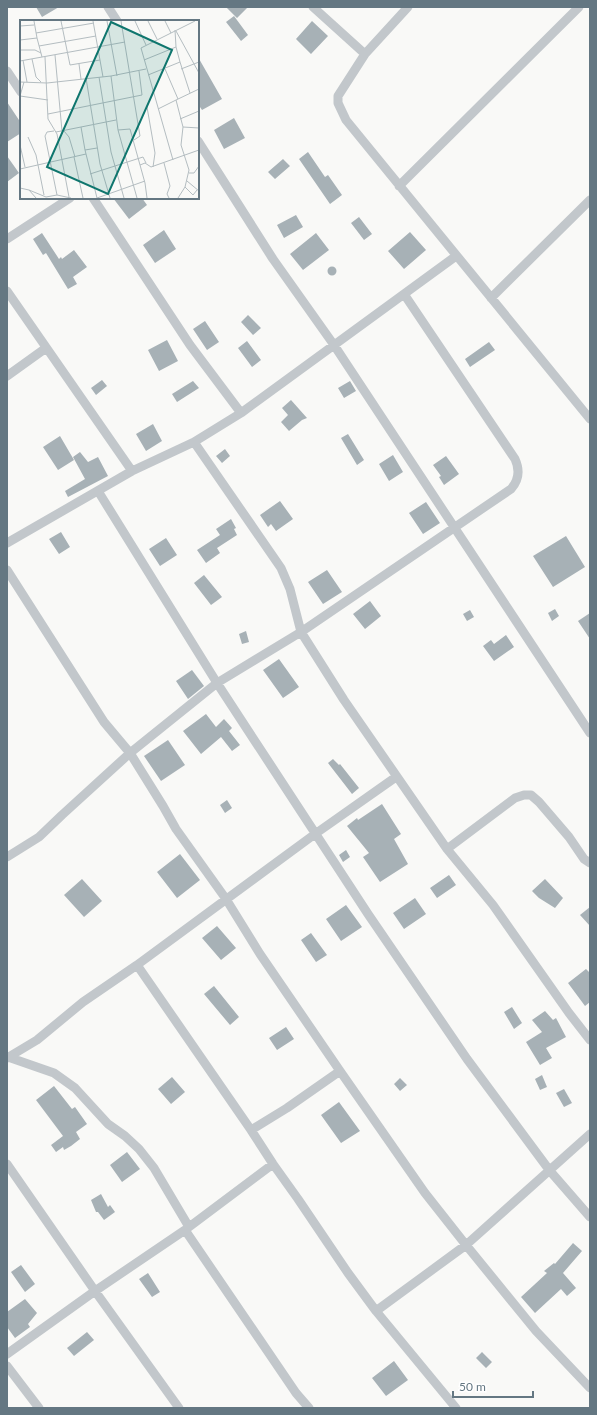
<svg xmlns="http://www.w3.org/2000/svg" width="597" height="1415" viewBox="0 0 597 1415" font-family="Lato,sans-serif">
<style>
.building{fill:#a7b1b6}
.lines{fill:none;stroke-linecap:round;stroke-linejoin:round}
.minor{stroke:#c2c7cb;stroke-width:9}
.inset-road{fill:none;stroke:#b4bdc1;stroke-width:1}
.view{fill:#0f766e;fill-opacity:0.15;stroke:#0f766e;stroke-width:2}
.inset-edge{fill:none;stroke:#647782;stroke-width:2}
</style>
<rect width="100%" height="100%" fill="#f9f9f7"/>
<!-- building -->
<path class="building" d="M36,7H59L42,17Z
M226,7H248L237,18Z
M234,16L248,35L241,41L226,22Z
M312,21L328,36L311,54L296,39Z
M198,57L222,99L202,110L198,104Z
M7,102L21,123V133L7,142Z
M234,118L245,138L224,149L214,130Z
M308,152L325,177L328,175L342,195L330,204L299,159Z
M7,156L19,173L7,182Z
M283,159L290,166L275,179L268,172Z
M113,198H142L147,205L129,219Z
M296,215L303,227L284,238L277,225Z
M359,217L372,234L364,240L351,223Z
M164,230L176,249L155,263L143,245Z
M410,232L426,250L404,269L388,251Z
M42,233L59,259L61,257L62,259L74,250L87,267L73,277L77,284L68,289L46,253L43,255L33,239Z
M316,233L329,250L303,270L290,254Z
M327.5 271a4.5 4.5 0 1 1 9 0a4.5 4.5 0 1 1-9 0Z
M248,315L261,328L253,335L241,322Z
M205,321L219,342L207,350L193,329Z
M167,340L178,361L159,371L148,350Z
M247,341L261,360L252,367L238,348Z
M489,342L495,350L470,367L465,359Z
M102,380L107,386L96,395L91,388Z
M193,381L199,388L177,402L172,394Z
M350,381L356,391L344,398L338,388Z
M291,400L307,418L302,420L289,431L281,422L288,415L282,408Z
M153,424L162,441L146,451L136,434Z
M348,434L364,460L357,465L341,438Z
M60,436L74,460L58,470L43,447Z
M225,449L230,456L222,463L216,456Z
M80,452L88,462L98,457L108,476L68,497L65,491L85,479L73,457Z
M393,455L403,472L389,481L379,464Z
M446,456L459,474L444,485L439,477L441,476L433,465Z
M280,501L293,519L276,531L271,524L268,527L260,515Z
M426,502L440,523L423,534L409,513Z
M231,519L236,528L234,529L237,535L217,548L220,553L206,563L197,550L220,535L216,529Z
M61,532L70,547L59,554L49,539Z
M566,536L585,567L553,587L533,556Z
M166,538L177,555L160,566L149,549Z
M327,570L342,592L323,604L308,582Z
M204,575L222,597L211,605L194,583Z
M370,601L381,616L365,629L353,614Z
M555,609L559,616L552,621L548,613Z
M470,610L474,617L467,621L463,614Z
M590,613V639L578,621Z
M246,631L249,642L242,644L239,634Z
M506,635L514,647L494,661L483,646L491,640L494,644Z
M279,659L299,687L283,698L263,670Z
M192,670L204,686L188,699L176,681Z
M206,714L216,727L224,719L232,728L229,731L240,745L232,751L221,737L201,754L183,731Z
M168,740L185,765L161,781L144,756Z
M333,759L339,765L340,764L359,788L352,794L328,763Z
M227,800L232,808L225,813L220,805Z
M382,804L401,834L394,839L408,864L380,882L363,857L369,853L347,826L357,818L358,820Z
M346,850L350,857L343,862L339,855Z
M180,854L200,880L177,898L157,872Z
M449,875L456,885L437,898L430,888Z
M82,879L102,901L84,917L64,895Z
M545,879L563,898L555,908L539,898L532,891Z
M415,898L426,914L404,929L393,913Z
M346,905L362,927L341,941L326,919Z
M590,907V926L580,915Z
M217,926L236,948L221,960L202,938Z
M311,933L327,955L316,962L301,940Z
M586,969L590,973V1002L585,1006L568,983Z
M214,986L239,1017L230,1025L204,994Z
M512,1007L522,1023L514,1029L504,1012Z
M545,1011L553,1020L556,1018L566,1037L546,1048L552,1058L540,1065L526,1042L542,1032L532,1020Z
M286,1027L294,1039L277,1050L269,1038Z
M542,1075L547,1087L540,1090L535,1079Z
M172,1077L185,1092L171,1104L158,1089Z
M400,1078L407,1085L400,1091L394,1084Z
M54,1086L72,1109L75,1107L87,1124L76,1132L80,1139L71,1146L64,1150L63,1147L56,1152L51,1145L63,1136L36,1100Z
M564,1089L572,1103L564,1107L556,1093Z
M339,1102L360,1131L341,1143L321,1115Z
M127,1152L140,1169L122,1182L110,1165Z
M101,1194L108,1207L110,1205L115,1212L104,1220L98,1212H96L91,1200Z
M573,1243L582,1251L563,1273L576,1288L567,1296L561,1289L535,1313L521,1297L547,1273L544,1271L554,1263L555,1264Z
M21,1265L35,1284L25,1292L11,1272Z
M148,1273L160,1292L152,1297L139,1279Z
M25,1299L37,1313L28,1324L30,1327L15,1338L7,1327V1312Z
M87,1332L94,1340L74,1356L67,1348Z
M482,1352L492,1362L486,1368L476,1358Z
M394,1361L408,1380L386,1396L372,1378Z"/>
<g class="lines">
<!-- minor -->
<path class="minor" d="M108,7L117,21
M313,7L365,54
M408,7L365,54L338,96V103L346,120L590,419
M7,71L21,92
M198,141L273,259L334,345L590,733
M399,186L579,7
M93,198L190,345L241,413
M7,239L70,198
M7,291L132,471
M491,298L590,200
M7,376L46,348
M194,442L281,568L290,589L301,632L344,700L447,849L493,905L569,1013L590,1040
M98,491L217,683L368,914L467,1059L550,1171L590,1217
M7,543L132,471L194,442L241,413L456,256
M7,570L104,722L130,753L163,806L176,829L226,899L260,954L340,1071L425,1193L466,1245L536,1331L590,1388
M447,849L515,798L524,795H531L539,802L569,837L584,859L590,863
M7,857L39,837L62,815L130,753L217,683L301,632L511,489C519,480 520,470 515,459L404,294
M137,965L251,1130
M8,1057L54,1073L75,1088L108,1124L125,1136L139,1149L154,1168L189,1227
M7,1058L37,1040L83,1002L137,965L315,834L396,777
M340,1071L287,1108L251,1130L273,1164L298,1199L348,1273L376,1311L456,1408
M7,1164L95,1291L179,1408
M185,1230L296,1393L309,1408
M376,1311L466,1245L590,1134
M7,1354L95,1291L185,1230L273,1164
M7,1366L39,1408"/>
</g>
<!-- overview -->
<g transform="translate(20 20)">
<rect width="179" height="179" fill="#f9f9f7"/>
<path class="inset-road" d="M41,1L50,45L80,40M73,1L83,57M87,1L97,56M101,1L120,116L114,120M115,1L126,25M128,1L137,19M145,1L151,13M0,6L14,5M156,11L179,53M16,13L74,3M17,18L22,37M0,20L17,18L14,1M19,26L76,16M156,27L160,42M0,30H15L21,33M35,35L42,111M25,37L28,99L37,114L49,177M12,39L16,57L21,62M3,40L7,62M124,40L156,27L155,10M0,41L105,22M59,44L61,59M145,49L158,79M161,49L179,42M128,55L160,42L170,73M91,56L98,110L117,178M79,57L91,132L104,178M66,58L80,144L90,178M0,62L27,63L91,56L126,49M0,76L28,80M0,76L4,62M127,87L135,133L133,147M138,89L156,80M28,94L122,75L119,51M160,99L179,91M61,107L65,130M163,107L179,108M98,110L110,109L125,163L127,178M34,111L27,112L25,116L37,175M44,111L49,117L55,137M36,112L96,100M8,117L16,135L24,175M0,125L5,147M54,137L63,178M153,140L121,28L175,1M144,143L150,166L147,174L149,178M120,145L125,143L131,147L179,130M0,149L66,134M169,153H174L179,146M70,154L123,137L126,143M167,161L179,171M165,167L173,175L177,170M0,168L9,170L16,178M9,170L26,177L37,175L51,178M77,178L65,130L77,128M77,178L125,161M158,178L165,167L169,150L161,125L163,107L156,80L179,69"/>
<path class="view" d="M91,2L152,30L88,174L27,147Z"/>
<rect width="179" height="179" class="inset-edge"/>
</g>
<!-- border -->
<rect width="597" height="1415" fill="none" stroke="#647782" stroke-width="16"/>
<!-- scale -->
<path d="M453 1391v6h80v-6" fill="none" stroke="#647782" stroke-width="2"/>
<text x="459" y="1391" font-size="12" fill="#647782" stroke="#ffffff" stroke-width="3" paint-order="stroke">50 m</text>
</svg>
